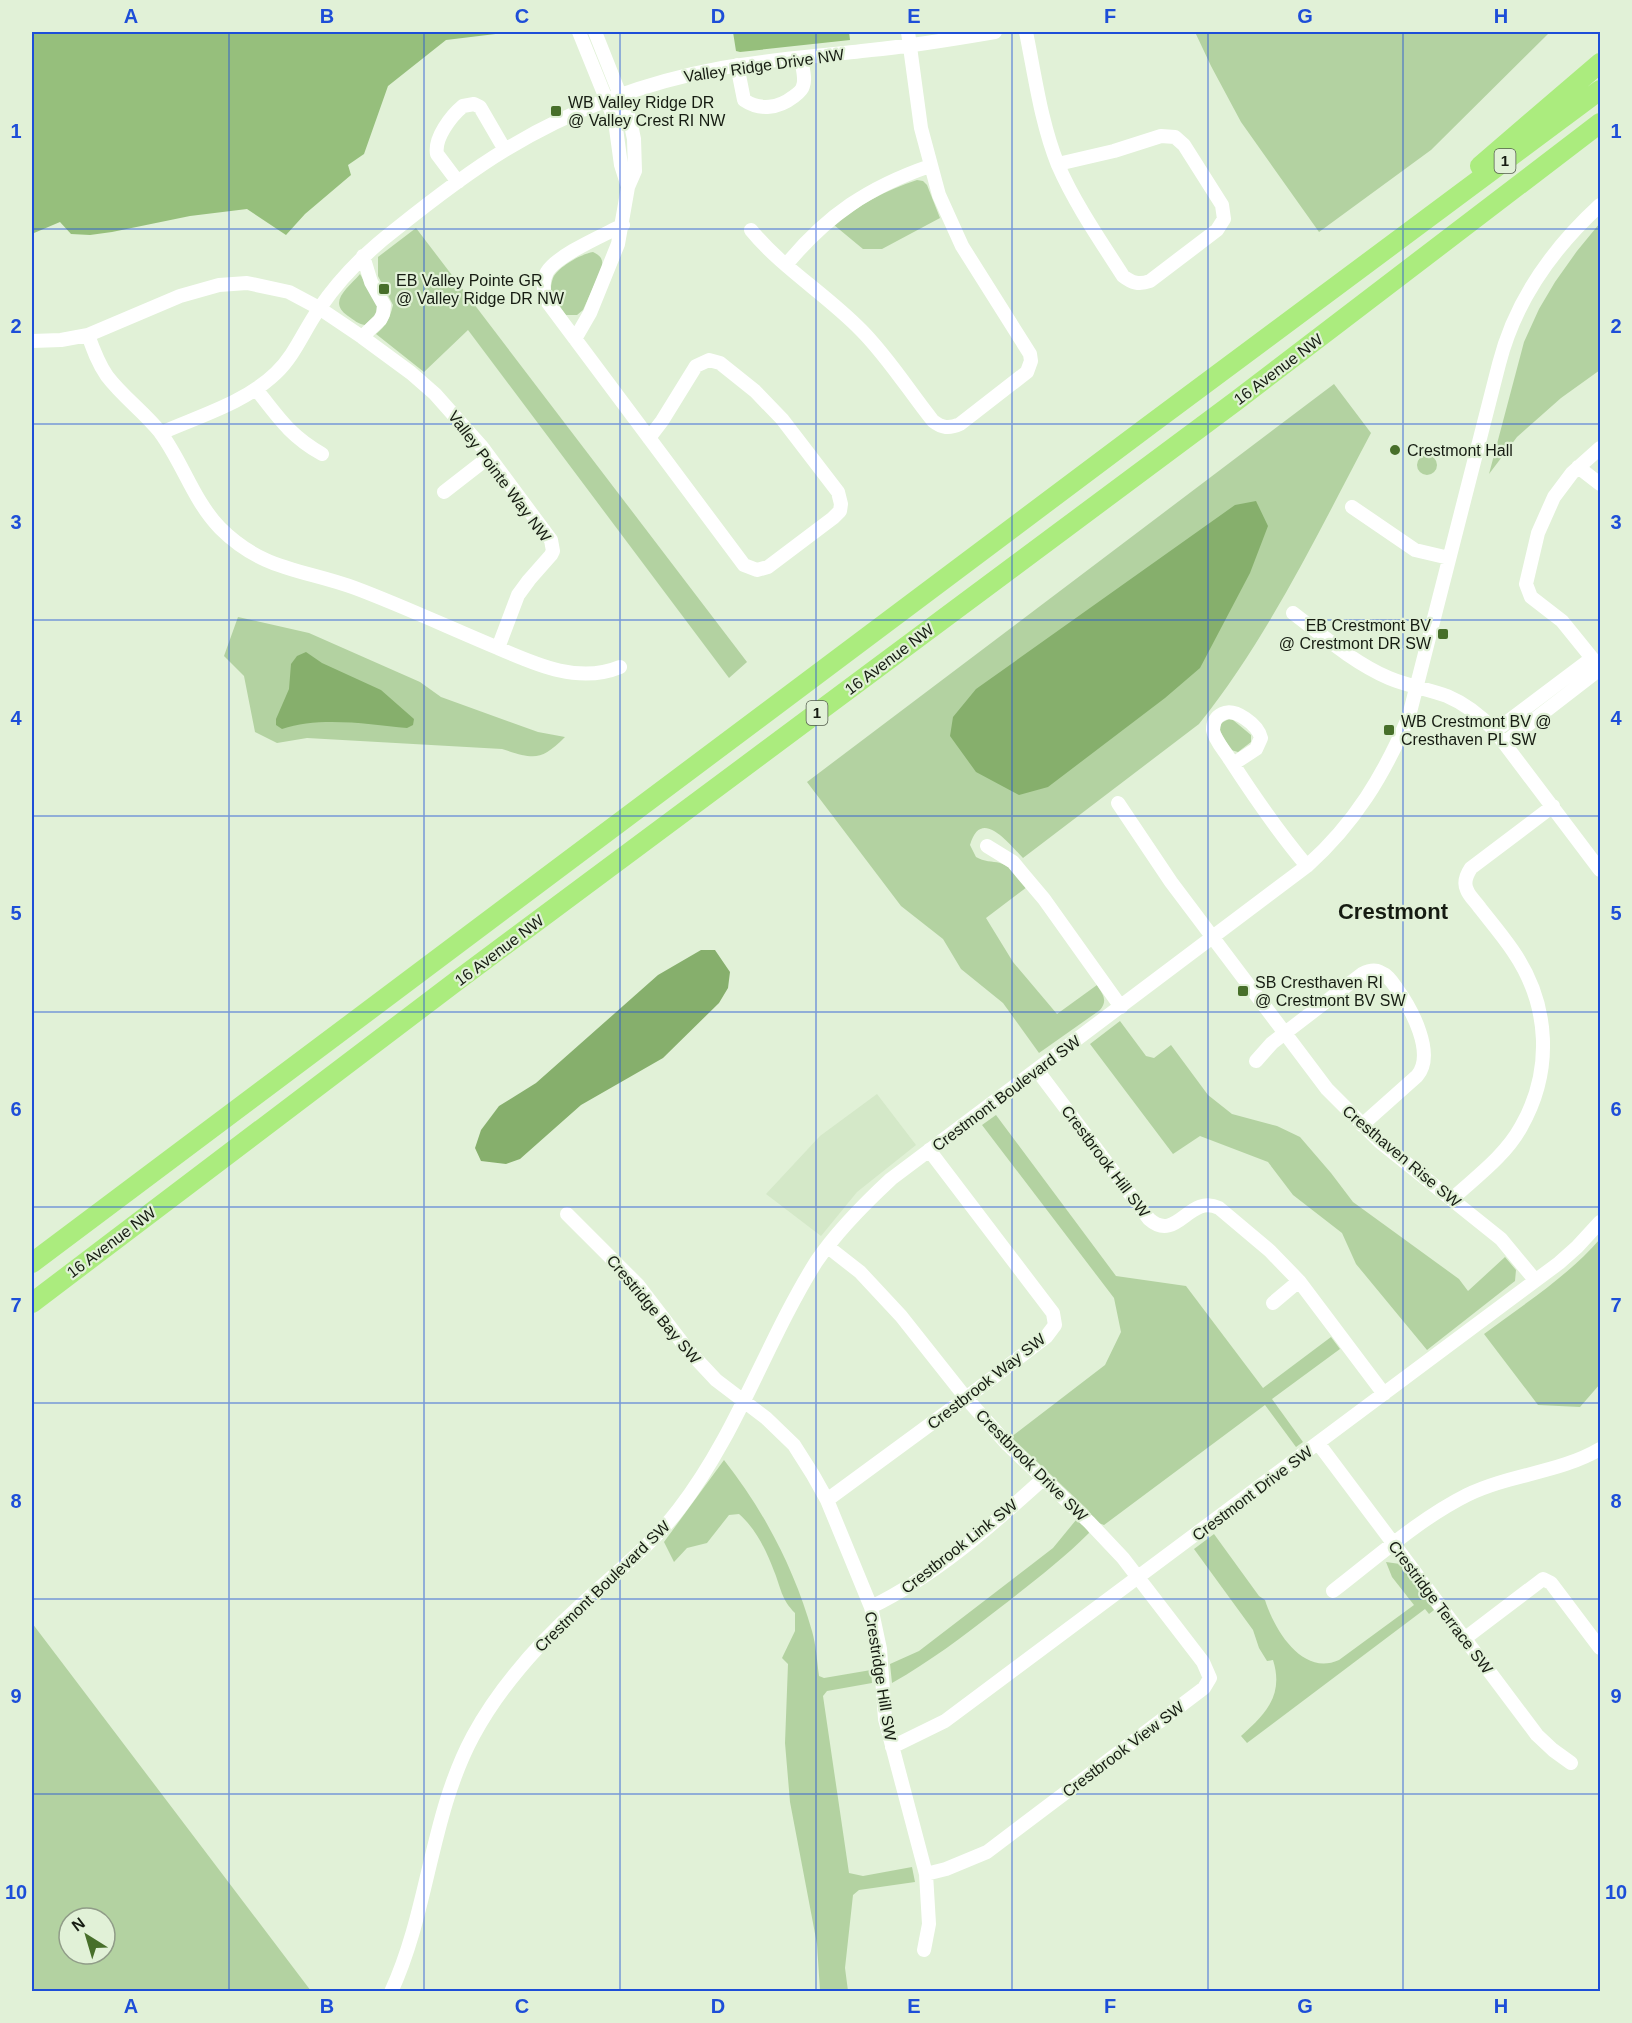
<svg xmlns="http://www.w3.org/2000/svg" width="1632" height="2023" viewBox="0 0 1632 2023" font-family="Helvetica,sans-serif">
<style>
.built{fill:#d4e8c8}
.green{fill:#b3d2a1;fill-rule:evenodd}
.forest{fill:#96bf7c}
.water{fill:#86af6c}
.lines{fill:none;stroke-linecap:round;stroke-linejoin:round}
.minor{stroke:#fff;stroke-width:14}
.highway{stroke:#abec7e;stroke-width:20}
.grid{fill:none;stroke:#1d4ed8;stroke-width:1.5;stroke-opacity:0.55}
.poi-dot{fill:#476f2a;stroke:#e1f1d7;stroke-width:2}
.labels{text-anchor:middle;stroke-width:4.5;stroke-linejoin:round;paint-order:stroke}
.shield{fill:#e1f1d7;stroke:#535c4d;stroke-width:1.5}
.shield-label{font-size:15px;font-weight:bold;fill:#161c12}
.street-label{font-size:16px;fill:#161c12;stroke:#e1f1d7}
.poi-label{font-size:16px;fill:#161c12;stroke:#e1f1d7;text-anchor:start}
.district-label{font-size:22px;font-weight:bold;fill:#161c12;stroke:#e1f1d7}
.neatline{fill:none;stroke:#1d4ed8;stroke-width:2}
.grid-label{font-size:20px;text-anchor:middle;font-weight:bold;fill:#1d4ed8}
</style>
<rect width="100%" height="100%" fill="#e1f1d7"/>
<!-- built -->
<path class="built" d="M877,1094L916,1145L857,1192L821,1236L766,1194L820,1136Z"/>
<!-- green -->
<path class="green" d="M1195,32H1550L1431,150L1319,232L1241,122L1211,66Z
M917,180L923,181L927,185L940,218L882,249H863L834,225C859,205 886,190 917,180Z
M1600,223V370L1561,398L1517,437L1489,474L1524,342L1539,309L1555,282L1577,251Z
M416,228L747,662L729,678L468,330L424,372L376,334C386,326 390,318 393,305L378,276V257Z
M593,252C602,256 604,261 601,270L583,310L577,315H566L550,293C551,288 551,283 553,278C558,267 581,254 593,252Z
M360,274L378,306L376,314L365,325C358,324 354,320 348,316C327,302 348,288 360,274Z
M1334,384L1371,433C1319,531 1268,638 1199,724L1023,858C1009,844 981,806 970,845L976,857C984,862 992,861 1000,863C1011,866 1019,879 1027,887L986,918L1013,962L1057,1014L1097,985C1103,995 1108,1000 1100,1010L1039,1053L1003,1003L961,969L943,939L901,906L807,782Z
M1417 465a10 10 0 1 1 20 0a10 10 0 1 1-20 0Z
M238,617L309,633L420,682L441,697L538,732L565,737C540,762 534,759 502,749L307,738L277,743L255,732L244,676L224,656Z
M1229,719L1233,720L1251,735V742L1238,752L1231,750L1220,731L1221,723Z
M1120,1021L1146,1056L1154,1058L1171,1045L1208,1095L1232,1114L1277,1126L1300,1137L1331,1173L1353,1202L1459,1279L1468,1291L1505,1257L1516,1270L1515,1281L1427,1350L1356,1264L1342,1233L1293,1195L1268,1162L1200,1136L1173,1154L1090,1044Z
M996,1115L1116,1276L1186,1286L1263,1388L1331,1337L1340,1349L1272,1399L1303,1442L1296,1447L1265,1405L1104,1525L1096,1522L1088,1510L1011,1437L1105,1365L1121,1332L1114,1298L982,1125Z
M1600,1239V1384L1580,1407L1538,1405L1484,1334C1524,1304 1567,1277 1600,1239Z
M724,1460C764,1511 794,1568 812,1631C816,1645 817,1661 819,1676L824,1678L871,1670L872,1683L827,1691L823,1696L849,1873L863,1876L912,1867L915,1882L859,1890L853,1895L845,1968L848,1991H820L817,1944L790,1802L785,1743L788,1664L782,1658L795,1631V1613C781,1599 781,1588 774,1571C766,1550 756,1529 739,1514L729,1515L707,1543L687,1548L674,1562L664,1542Z
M1076,1520C1082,1521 1088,1527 1089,1533C1061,1561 1029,1585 997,1610C962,1637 931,1661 892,1683L890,1664L919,1651L1031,1565L1053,1548Z
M1214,1534L1259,1596L1265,1600C1274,1629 1302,1677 1339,1660L1414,1605L1392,1577L1386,1562L1400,1564L1434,1610L1429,1614L1425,1609L1247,1743L1241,1736C1266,1714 1284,1695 1273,1660L1267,1661L1259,1648L1253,1630L1194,1549Z
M32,1623L311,1991H32ZM69,1918H105V1954H69Z"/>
<!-- forest -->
<path class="forest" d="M32,32H512L446,40L388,86L364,154L348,165L351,175L305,214L286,235L247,209L190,216L112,232L90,235L71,234L60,222L34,233L32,236Z
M733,32H849L850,40L740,52L736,51Z"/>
<!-- water -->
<path class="water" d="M1256,501L1268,526L1250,573L1200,668L1165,698L1048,787L1019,795L976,772L950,736L953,717L976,689L1235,505Z
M306,652L322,663L381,690L414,719L413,725L407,728C369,724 319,716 282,729L276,725V719L289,689L291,664L297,656Z
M701,950H715L730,972L728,988L719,1003L663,1058L581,1105L520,1159L506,1164L481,1161L475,1148L481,1130L499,1106L536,1083L658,975Z"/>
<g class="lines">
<!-- minor -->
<path class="minor" d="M579,32L615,121L621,165L628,187
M1026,32C1035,76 1041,123 1058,165C1075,204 1100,240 1123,276C1132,283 1139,285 1150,281L1217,230L1224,219L1222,205L1184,145L1175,137L1161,136L1114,151L1058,164
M737,65L744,100C760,111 779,108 793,97C797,94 802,91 803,86C806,79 802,66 801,58
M458,182L437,154C434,138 451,116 463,106L474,104L480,107L505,150
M623,225C604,235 557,255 547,272C542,281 543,290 546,300L744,565L757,570L768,567L833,518L840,511L841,504L838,492L782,419L755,391L720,363L709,360L696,366L662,421L649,438
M751,230C782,268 826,294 861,330C888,357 909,391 933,421C942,428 949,429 960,424L1027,372L1031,361L1030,354L962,246L939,195L921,128L908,32
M786,265C827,215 869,187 930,166
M362,337L380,320L383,314L384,305L371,282L363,256
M575,339L590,313L618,244L628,187L635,171L634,139L630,120L595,32
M32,341L61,340L88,335L180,296L219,285L247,283L289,292L319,308L362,337L411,373L435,394L482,447L551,540L553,551L551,555L529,580L518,595L498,648C450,628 403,606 355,588C303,569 263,571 220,528C193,500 183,463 160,432C144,412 123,397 107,376C98,363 93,349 88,335
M256,389C278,417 290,436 322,454
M161,433C199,416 245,403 276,373C295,355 304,330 319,309C340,278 366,252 396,229C431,201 467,173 505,150C572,109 646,82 722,68C771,59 821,56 871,50C913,46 954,39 995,32
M1600,448L1572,473L1554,497L1538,533L1526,584L1531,597L1562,621L1600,668
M1578,467L1600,484
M444,492L489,457
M1352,507L1415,550L1449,558
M1293,613C1323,636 1354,663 1389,678C1408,686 1428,689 1447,696C1466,704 1482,717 1495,731L1600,870
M498,648C537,665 579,684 620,667
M1495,731L1592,658
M1504,743L1600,669
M1233,764L1256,749L1261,738C1258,725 1235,707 1222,714C1216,717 1213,723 1213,730C1214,739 1224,750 1229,758C1253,795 1278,832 1307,866
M1118,803L1171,882L1327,1089L1380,1142L1501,1239L1535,1280
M987,846L1013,862L1022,873L1044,899L1121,1007
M1256,1061L1272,1043L1362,974C1368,971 1374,969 1380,972C1388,975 1392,982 1397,989C1411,1008 1436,1054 1417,1076L1362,1125
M1037,1070L1149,1219C1177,1244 1189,1193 1219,1208L1270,1251L1299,1281L1384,1394
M1452,1199C1476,1177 1505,1156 1521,1127C1553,1071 1550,1005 1513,951C1503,936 1491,922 1480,908C1476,902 1469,896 1467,890C1463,882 1467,874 1471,868L1553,806
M567,1214L638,1285L687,1349L716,1380L766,1418L794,1445L813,1475L827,1500L871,1607L880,1649L885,1719L926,1874L929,1924L924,1950
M828,1247L860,1272L901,1316L966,1398L1008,1445L1089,1522L1123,1558L1203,1662L1210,1678L1204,1688L987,1852L946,1869L926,1874
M1273,1303L1299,1281
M1318,1443L1537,1735L1553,1750L1571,1763
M827,1500L966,1398L1046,1337L1055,1325L1053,1313L929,1150
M1333,1591C1376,1558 1419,1519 1467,1495C1510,1474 1559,1473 1600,1449
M871,1607C935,1576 991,1526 1043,1479
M1464,1639L1543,1579L1551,1583L1600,1648
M892,1747L945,1721L1559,1263L1577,1247L1600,1222
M391,1992C429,1910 430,1816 473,1736C500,1686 539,1643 581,1605C614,1574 651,1546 679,1509C737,1434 766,1342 816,1262C837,1231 864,1204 891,1179L1307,866C1355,823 1384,775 1409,716L1499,364C1515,301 1553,248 1600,205"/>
<!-- highway -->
<path class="highway" d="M1480,166L1600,63
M32,1263L1151,424L1600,90
M32,1303L458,980L1236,401L1600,123"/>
</g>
<!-- grid -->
<path class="grid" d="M229,32V1992M424,32V1992M620,32V1992M816,32V1992M1012,32V1992M1208,32V1992M1403,32V1992M32,229H1600M32,424H1600M32,620H1600M32,816H1600M32,1012H1600M32,1207H1600M32,1403H1600M32,1599H1600M32,1794H1600"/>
<!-- markers -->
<g class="poi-dot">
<rect x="550" y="105" width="12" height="12" rx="3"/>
<rect x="378" y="283" width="12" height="12" rx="3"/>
<circle cx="1395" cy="450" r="6"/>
<rect x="1437" y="628" width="12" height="12" rx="3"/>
<rect x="1383" y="724" width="12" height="12" rx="3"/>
<rect x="1237" y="985" width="12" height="12" rx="3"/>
</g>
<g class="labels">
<!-- shield labels -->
<g class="shield">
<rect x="1494.5" y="149" width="21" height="24" rx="4.5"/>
<rect x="806.5" y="701" width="21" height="24" rx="4.5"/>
</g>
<g class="shield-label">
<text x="1505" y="166">1</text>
<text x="817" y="718">1</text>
</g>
<!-- street labels -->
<g class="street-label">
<text transform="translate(764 65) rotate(-8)" y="6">Valley Ridge Drive NW</text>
<text transform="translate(1278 369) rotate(-37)" y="6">16 Avenue NW</text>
<text transform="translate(500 476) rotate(53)" y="6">Valley Pointe Way NW</text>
<text transform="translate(889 659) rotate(-37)" y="6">16 Avenue NW</text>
<text transform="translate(499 950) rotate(-37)" y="6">16 Avenue NW</text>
<text transform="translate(1006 1093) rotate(-37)" y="6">Crestmont Boulevard SW</text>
<text transform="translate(1402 1156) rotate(40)" y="6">Cresthaven Rise SW</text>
<text transform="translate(1106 1161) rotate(53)" y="6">Crestbrook Hill SW</text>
<text transform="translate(111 1242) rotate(-37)" y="6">16 Avenue NW</text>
<text transform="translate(654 1309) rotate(50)" y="6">Crestridge Bay SW</text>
<text transform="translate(986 1381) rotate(-38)" y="6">Crestbrook Way SW</text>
<text transform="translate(1032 1465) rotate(45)" y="6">Crestbrook Drive SW</text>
<text transform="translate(1252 1493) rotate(-37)" y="6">Crestmont Drive SW</text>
<text transform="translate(959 1546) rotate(-38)" y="6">Crestbrook Link SW</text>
<text transform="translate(602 1586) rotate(-44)" y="6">Crestmont Boulevard SW</text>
<text transform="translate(1441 1607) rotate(53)" y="6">Crestridge Terrace SW</text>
<text transform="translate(881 1676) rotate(81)" y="6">Crestridge Hill SW</text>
<text transform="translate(1123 1749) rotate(-37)" y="6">Crestbrook View SW</text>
</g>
<!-- poi labels -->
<g class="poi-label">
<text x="568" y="108">WB Valley Ridge DR<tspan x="568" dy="18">@ Valley Crest RI NW</tspan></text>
<text x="396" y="286">EB Valley Pointe GR<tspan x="396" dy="18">@ Valley Ridge DR NW</tspan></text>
<text x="1407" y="456">Crestmont Hall</text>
<text x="1431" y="631" text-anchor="end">EB Crestmont BV<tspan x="1431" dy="18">@ Crestmont DR SW</tspan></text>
<text x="1401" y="727">WB Crestmont BV @<tspan x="1401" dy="18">Cresthaven PL SW</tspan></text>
<text x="1255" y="988">SB Cresthaven RI<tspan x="1255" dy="18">@ Crestmont BV SW</tspan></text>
</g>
<!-- district labels -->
<g class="district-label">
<text x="1393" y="919">Crestmont</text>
</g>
</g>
<!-- border -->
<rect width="1632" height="2023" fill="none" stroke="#e1f1d7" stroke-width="66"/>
<!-- north arrow -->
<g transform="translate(87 1936) rotate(323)"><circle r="28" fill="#e1f1d7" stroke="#909c88" stroke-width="1.5"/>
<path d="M0-4.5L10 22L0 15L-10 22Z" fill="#476f2a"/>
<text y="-9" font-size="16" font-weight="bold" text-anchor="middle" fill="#161c12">N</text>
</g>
<rect x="33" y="33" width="1566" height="1957" class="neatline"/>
<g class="grid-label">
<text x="131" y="23">A</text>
<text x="327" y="23">B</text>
<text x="522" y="23">C</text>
<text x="718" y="23">D</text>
<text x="914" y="23">E</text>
<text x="1110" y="23">F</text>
<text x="1305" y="23">G</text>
<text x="1501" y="23">H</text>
<text x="16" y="138">1</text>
<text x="1616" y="138">1</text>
<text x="16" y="333">2</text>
<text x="1616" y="333">2</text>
<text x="16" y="529">3</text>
<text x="1616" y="529">3</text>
<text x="16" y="725">4</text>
<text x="1616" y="725">4</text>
<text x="16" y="920">5</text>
<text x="1616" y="920">5</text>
<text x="16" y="1116">6</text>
<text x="1616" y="1116">6</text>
<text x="16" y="1312">7</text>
<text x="1616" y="1312">7</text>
<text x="16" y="1508">8</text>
<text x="1616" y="1508">8</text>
<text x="16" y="1703">9</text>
<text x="1616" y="1703">9</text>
<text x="16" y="1899">10</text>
<text x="1616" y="1899">10</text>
<text x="131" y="2013">A</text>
<text x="327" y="2013">B</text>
<text x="522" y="2013">C</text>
<text x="718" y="2013">D</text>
<text x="914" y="2013">E</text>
<text x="1110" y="2013">F</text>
<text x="1305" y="2013">G</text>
<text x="1501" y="2013">H</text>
</g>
</svg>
